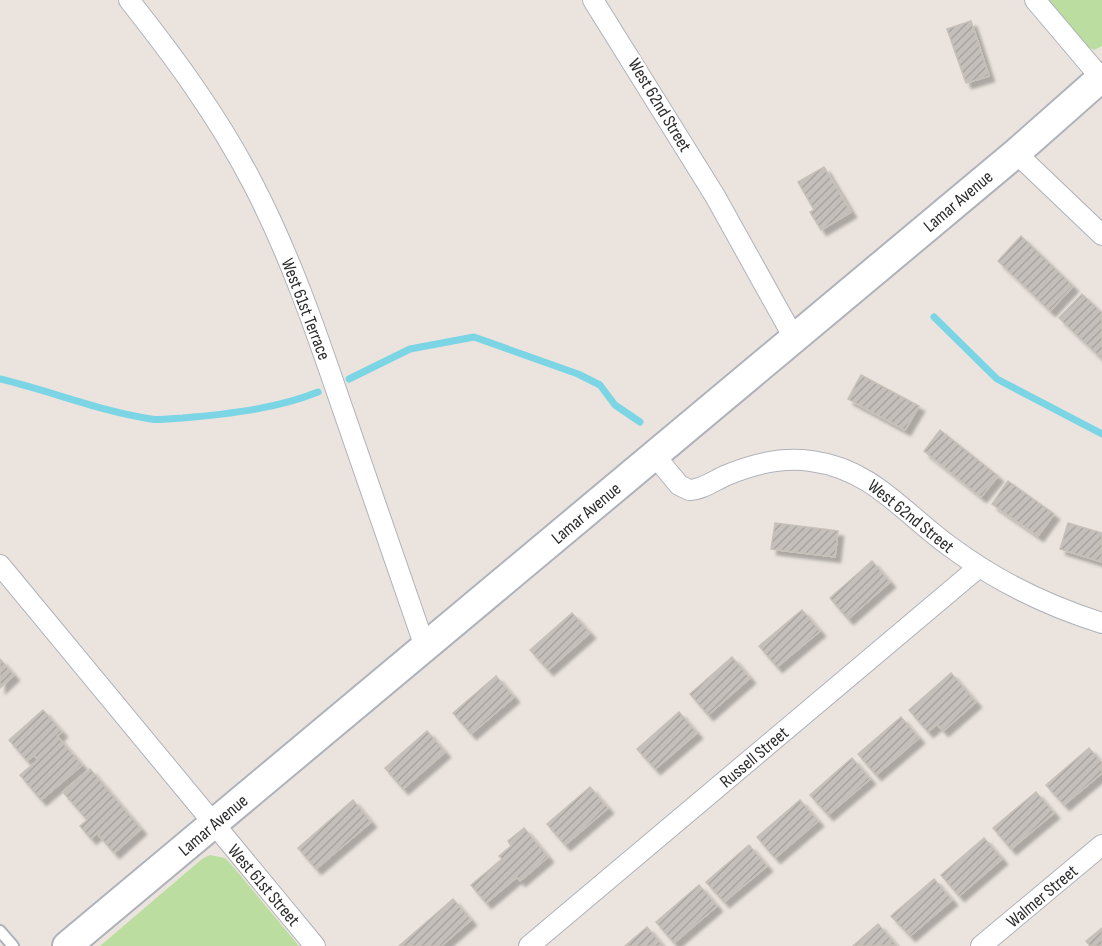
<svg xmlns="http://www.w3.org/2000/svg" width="1102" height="946" viewBox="0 0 1102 946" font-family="'Sofia Sans Condensed',sans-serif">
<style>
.green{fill:#bcdda0}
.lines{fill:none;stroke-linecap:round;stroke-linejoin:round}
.stream{stroke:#7bd5e4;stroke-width:7}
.building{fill:url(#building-hatch);stroke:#c7c0b8;stroke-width:1.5;filter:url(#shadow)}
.lane-casing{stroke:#afb2ba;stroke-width:14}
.street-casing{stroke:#afb2ba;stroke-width:22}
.secondary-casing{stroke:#afb2ba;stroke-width:32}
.lane{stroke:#fff;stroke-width:10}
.street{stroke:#fff;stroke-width:20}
.secondary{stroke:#fff;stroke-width:28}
.labels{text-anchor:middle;stroke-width:5;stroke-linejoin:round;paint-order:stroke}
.street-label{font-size:18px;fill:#2b2b2b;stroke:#fff}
</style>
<defs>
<pattern id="building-hatch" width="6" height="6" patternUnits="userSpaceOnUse" patternTransform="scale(1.5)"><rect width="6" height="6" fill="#c4bfba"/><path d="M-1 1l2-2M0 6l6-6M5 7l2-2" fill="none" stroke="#a9a4a0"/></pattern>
<filter id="shadow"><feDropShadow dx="5.5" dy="5.5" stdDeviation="1.5" flood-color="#0004"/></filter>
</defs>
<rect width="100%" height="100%" fill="#ebe4de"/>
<!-- green -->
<path class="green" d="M1047,0H1102V46L1094,50L1088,47Z
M210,855L225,858L231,864L299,946H100L202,859Z"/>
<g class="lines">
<!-- stream -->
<path class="stream" d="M934,317L997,379L1102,434
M0,379C51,391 99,411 151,419C161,421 173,418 183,418C228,414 276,409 318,392
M349,379L410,349L474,337L578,374L600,385L615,405L640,422"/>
</g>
<!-- building -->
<path class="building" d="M971,21L989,76L966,83L947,29Z
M824,167L851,212L821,230L810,212L814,210L798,182Z
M1021,236L1073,286L1050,311L998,261Z
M1082,294L1102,313V359L1059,318Z
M861,375L919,406L905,430L848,399Z
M940,430L998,476L981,497L924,451Z
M1008,481L1054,514L1038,536L992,504Z
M775,523L838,531L835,557L771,549Z
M1068,523L1102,533V562L1060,549Z
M872,561L890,582L848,619L830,598Z
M802,610L820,631L777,667L759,646Z
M572,613L590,633L548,670L530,650Z
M732,657L750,678L708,715L690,694Z
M0,659L14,675L0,688Z
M951,673L976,702L943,731L937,724L928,732L909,710Z
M496,676L514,697L471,734L453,713Z
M43,710L62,732L57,736L82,765L41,800L20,775L38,760L34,755L27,761L9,740Z
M679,712L697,733L655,769L637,749Z
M901,717L919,738L876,775L858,754Z
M427,731L445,752L403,789L385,768Z
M1089,748L1102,763V773L1064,805L1046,785Z
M852,758L870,779L828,815L810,795Z
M90,769L141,829L114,853L97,833L91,839L80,826L87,820L63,792Z
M590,787L608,808L565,845L547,824Z
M1036,792L1054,813L1011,849L993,828Z
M353,800L371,822L316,869L298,848Z
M800,800L818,821L775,858L757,837Z
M524,828L548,857L520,881L517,877L486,903L471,885L502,859L499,856L511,846L508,841Z
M984,838L1002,859L959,896L941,875Z
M749,845L767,866L724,902L706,882Z
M934,879L952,900L910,936L891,916Z
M699,885L717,906L674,943L656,922Z
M453,899L471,920L441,946H399Z
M878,924L896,945L853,946Z
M647,927L663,946H625Z
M1102,928V946H1090L1086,941Z"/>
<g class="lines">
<defs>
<path id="lane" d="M0,931L13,946"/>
<path id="street" d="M129,0C175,58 219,118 253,184C290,255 316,331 342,407C369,487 397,567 425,647
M593,0L715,196L794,338
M1035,0L1101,78
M1016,153L1102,235
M655,456L679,485L689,490C702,490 715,480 727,475C753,464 782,457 811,461C873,469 904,514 952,548C998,582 1048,606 1102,623
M0,565L315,946
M529,946L979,567
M981,946L1102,845"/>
<path id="secondary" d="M67,946L1016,153L1102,77"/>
</defs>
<!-- lane casing -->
<use href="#lane" class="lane-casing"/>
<!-- street casing -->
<use href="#street" class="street-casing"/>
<!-- secondary casing -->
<use href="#secondary" class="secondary-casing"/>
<!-- lane -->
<use href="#lane" class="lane"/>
<!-- street -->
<use href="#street" class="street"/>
<!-- secondary -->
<use href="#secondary" class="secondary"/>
</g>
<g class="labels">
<!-- street labels -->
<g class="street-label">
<text transform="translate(660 105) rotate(59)" y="6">West 62nd Street</text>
<text transform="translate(958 201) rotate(-40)" y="6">Lamar Avenue</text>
<text transform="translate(306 309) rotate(69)" y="6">West 61st Terrace</text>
<text transform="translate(586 513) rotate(-40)" y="6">Lamar Avenue</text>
<text transform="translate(911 516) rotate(39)" y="6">West 62nd Street</text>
<text transform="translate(754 757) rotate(-40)" y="6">Russell Street</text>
<text transform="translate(213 825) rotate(-40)" y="6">Lamar Avenue</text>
<text transform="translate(264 885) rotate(50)" y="6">West 61st Street</text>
<text transform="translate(1042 896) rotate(-40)" y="6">Walmer Street</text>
</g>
</g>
</svg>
